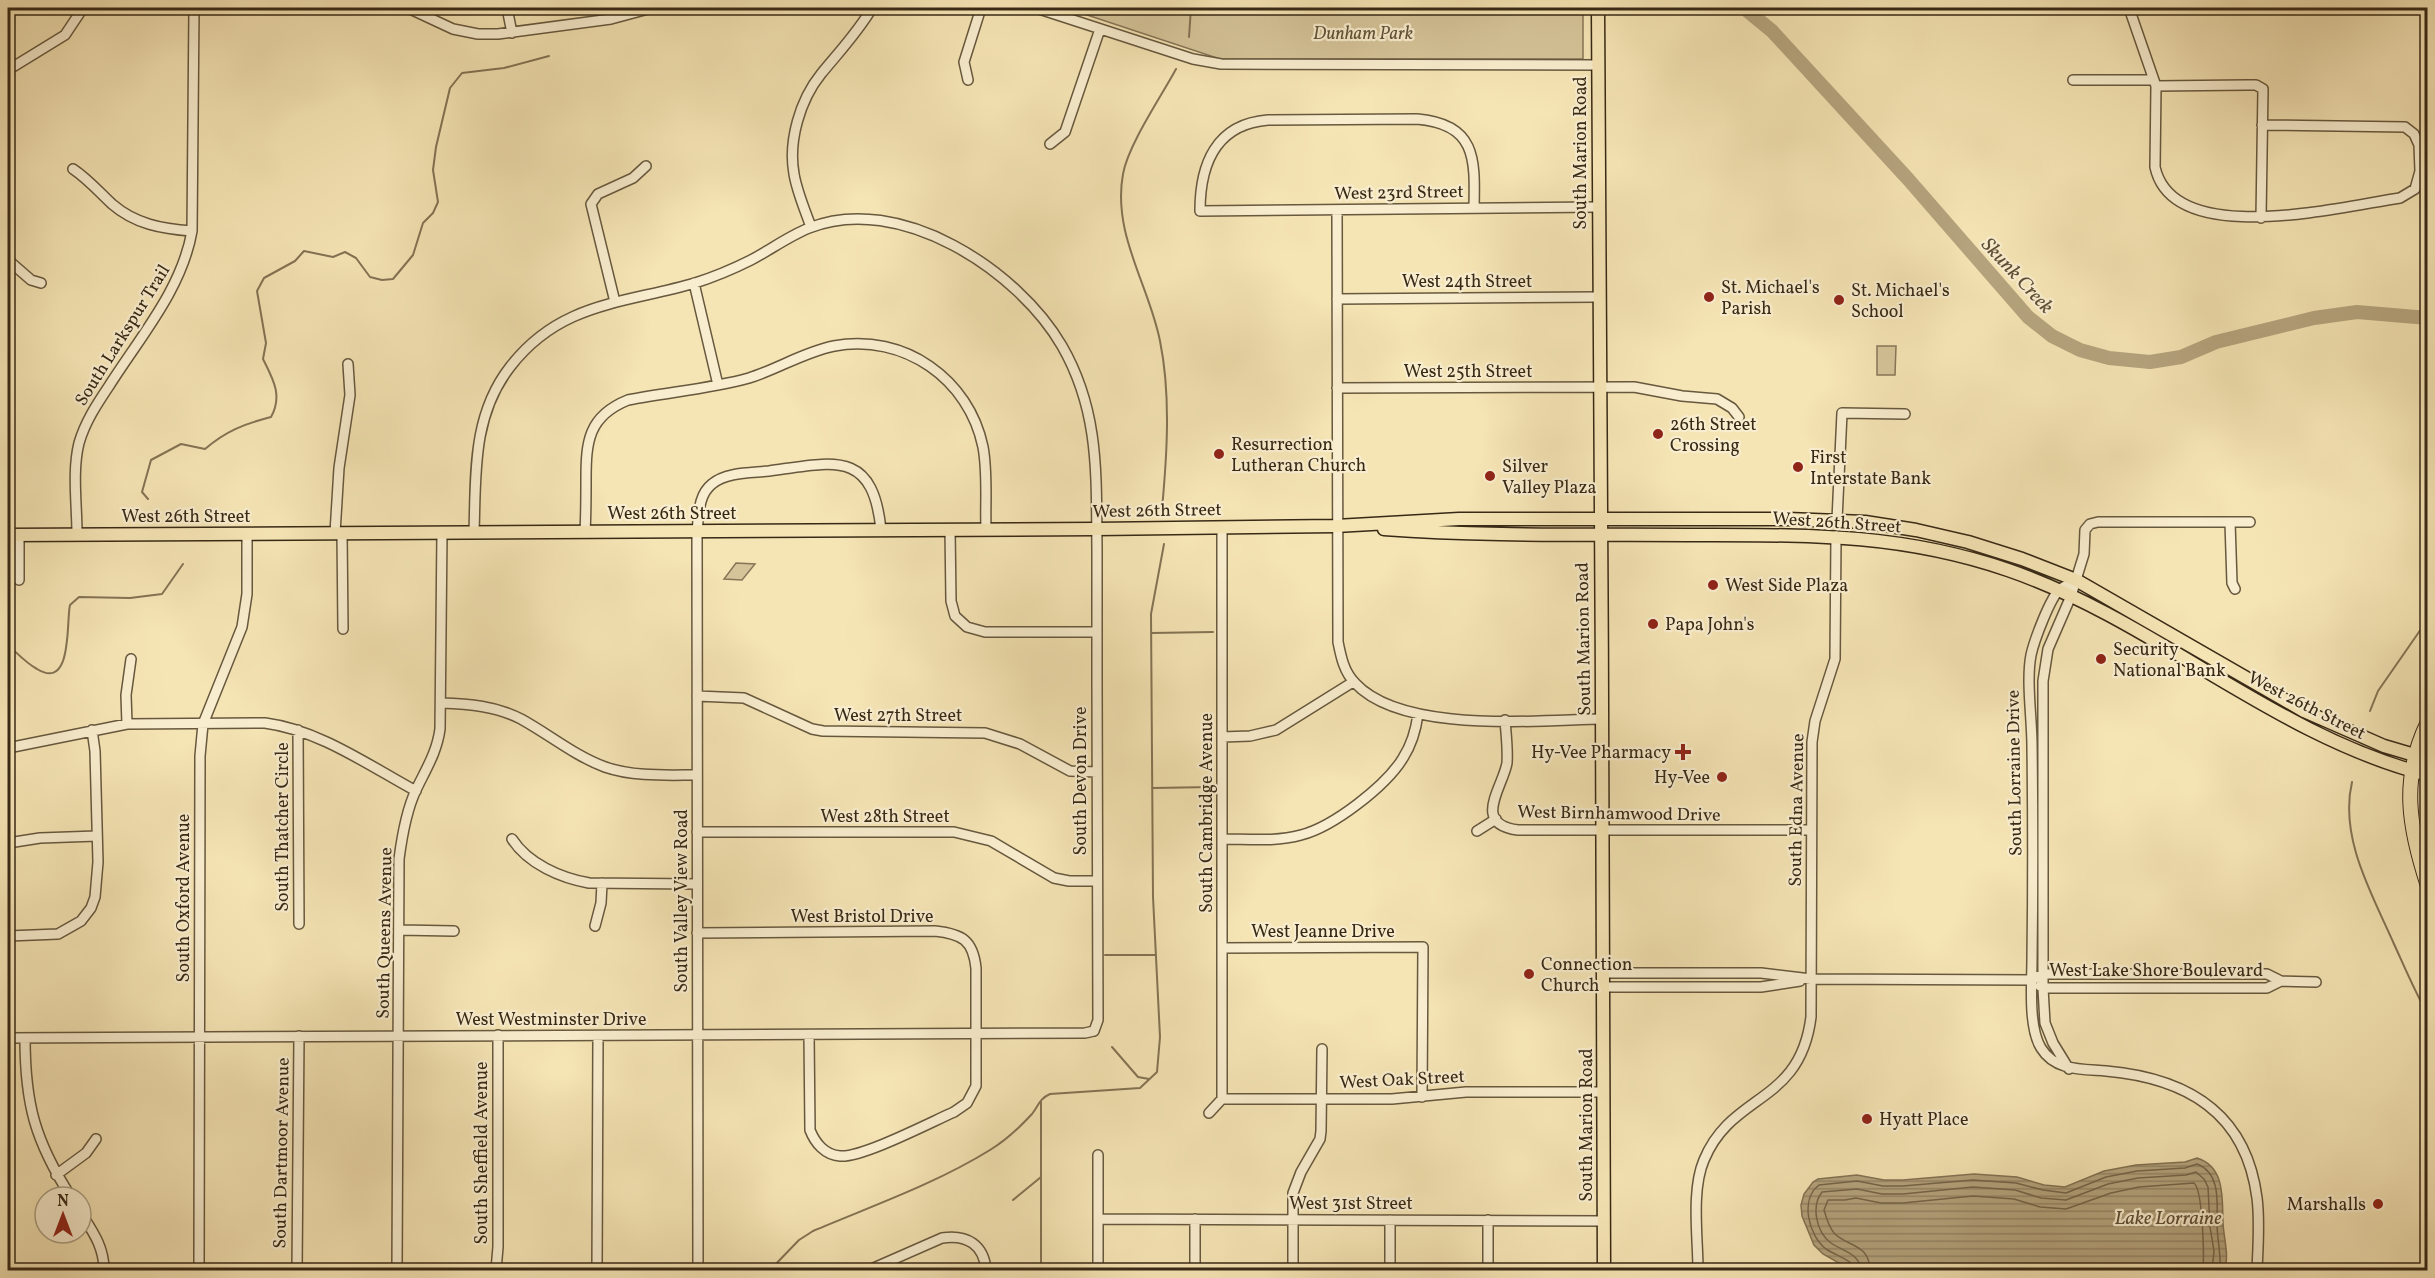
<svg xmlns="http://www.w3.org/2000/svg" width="2435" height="1278" viewBox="0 0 2435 1278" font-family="Vollkorn,serif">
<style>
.green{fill:#d5c499;stroke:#867658;stroke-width:1.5}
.water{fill:url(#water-rules);stroke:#837354;stroke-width:1.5}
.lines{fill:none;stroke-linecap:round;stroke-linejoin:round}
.shore{stroke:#76664a;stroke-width:1.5}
.stream{stroke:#837354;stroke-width:2}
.river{stroke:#b5a47e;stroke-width:14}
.minor-casing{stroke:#67583e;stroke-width:12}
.major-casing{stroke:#382916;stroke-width:15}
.highway-casing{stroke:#382916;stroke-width:16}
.minor{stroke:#f8edce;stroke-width:9}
.major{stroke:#f5e4b4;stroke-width:12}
.highway{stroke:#f5e4b4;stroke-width:14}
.poi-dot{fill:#8f2418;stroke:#f8edce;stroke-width:2}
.labels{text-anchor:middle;stroke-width:4.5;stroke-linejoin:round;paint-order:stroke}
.park-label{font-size:18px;font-style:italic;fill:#5f5037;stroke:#f8edce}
.street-label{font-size:18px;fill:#382916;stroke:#f8edce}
.poi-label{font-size:18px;fill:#382916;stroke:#f8edce;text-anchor:start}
.water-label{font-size:20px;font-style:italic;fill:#5e4e35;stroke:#f8edce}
</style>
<defs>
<pattern id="water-rules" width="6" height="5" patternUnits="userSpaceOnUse" patternTransform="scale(1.5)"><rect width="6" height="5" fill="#b5a47e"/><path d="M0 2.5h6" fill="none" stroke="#948666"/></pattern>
</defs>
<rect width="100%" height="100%" fill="#f5e4b4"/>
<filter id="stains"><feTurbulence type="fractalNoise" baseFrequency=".00333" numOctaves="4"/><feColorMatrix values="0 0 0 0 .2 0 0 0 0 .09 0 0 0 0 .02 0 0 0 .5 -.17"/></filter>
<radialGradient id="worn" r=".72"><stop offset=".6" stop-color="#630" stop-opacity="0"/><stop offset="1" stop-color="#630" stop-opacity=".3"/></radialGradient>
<!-- green -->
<path class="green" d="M1066,8H1583V59H1220Z
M1877,346H1896L1895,375H1877Z
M736,563L755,564L742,580L724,579Z"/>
<!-- water -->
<path class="water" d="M2197,1158C2226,1167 2222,1200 2223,1223C2224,1240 2229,1254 2225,1270H1851L1823,1254L1814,1245L1802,1216L1801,1205L1804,1194L1813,1182L1818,1179L1857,1175L1884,1180H1903L1974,1174L2017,1177L2044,1185L2065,1187L2104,1171L2136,1165L2185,1162Z"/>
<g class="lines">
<!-- shore -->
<path class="shore" d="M1854,1270L1851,1263C1843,1257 1834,1254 1826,1249C1808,1235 1800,1199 1819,1185L1857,1181L1883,1186H1903L1973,1180L2016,1183L2043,1190L2066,1193L2106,1177L2137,1171L2185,1168L2197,1164C2221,1173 2217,1203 2217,1223C2217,1240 2221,1251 2220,1270
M1861,1270C1860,1254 1843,1251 1831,1243C1816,1232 1811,1206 1822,1192L1857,1189L1882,1194H1903L1973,1187L2015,1190L2041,1198L2066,1200L2108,1184L2138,1178L2186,1175L2196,1172L2204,1179L2208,1187L2210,1227L2214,1251L2212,1270
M1870,1270C1869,1243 1847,1247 1834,1233C1829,1227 1826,1217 1824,1210L1828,1200H1845L1856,1198L1881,1203H1903L1973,1196L2014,1199L2040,1207L2066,1209L2111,1193L2139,1187L2194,1183C2203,1190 2204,1256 2203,1270"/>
<!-- stream -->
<path class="stream" d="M1189,37L1191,8
M148,499L142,492L151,460L181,444L205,449C226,431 244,424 271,417C283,396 273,379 263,359L266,343L257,291L264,278L295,261L304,251L333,257L345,252L356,258L370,277L382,280L393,279L413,255L423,223L433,213L438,202L433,170L436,147L450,88L462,73L504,68L549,56
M1162,509C1167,455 1171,395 1160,341C1149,285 1112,234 1123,174C1128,145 1161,97 1176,69
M1151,633L1213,632
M8,645C17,653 26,663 37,669C73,691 66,622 70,605L79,597L130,598L162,594L183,564
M2370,711L2378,691L2428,619
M2352,782C2339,838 2372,894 2394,944C2405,968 2415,992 2428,1015
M1152,788L1214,787
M1105,955H1156
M1112,1047L1138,1077L1149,1079
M1041,1101V1270
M1013,1200L1041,1177
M770,1270L799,1240L813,1231C872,1206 935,1184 990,1150C1005,1141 1020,1127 1032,1114C1039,1105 1039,1099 1050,1094L1140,1088L1157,1072L1160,1037L1153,897L1151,614L1164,544"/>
<!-- river -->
<path class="river" d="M1744,8L1772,31L1908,179L2028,317L2052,336L2080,350L2109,358L2150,362L2181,357L2216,342L2314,318L2357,312L2428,318"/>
<defs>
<path id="minor" d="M408,8L453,29L478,34H498L611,19L652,8
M507,8L512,33
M1036,8L1193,59L1221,64L1598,65
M2129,8L2156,86L2155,167C2173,250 2343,206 2400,198L2415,189L2420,171L2419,145L2414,134L2405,127L2262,125
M8,70L65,35L83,8
M968,80L964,62L981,8
M2073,80H2153
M2156,86L2247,85H2256L2263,89L2261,218
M1050,144L1065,132L1100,29
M73,169C88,179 99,192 112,204C135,224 162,229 192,231
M1474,208C1475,160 1477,124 1417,119L1268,120C1216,124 1200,164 1200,211L1598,207
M1337,210L1338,642C1341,657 1344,672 1355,683C1402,734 1537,720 1603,719
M811,227C805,210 797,192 794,174C788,141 800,100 821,74C839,52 858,32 872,8
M8,260L31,280L41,283
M694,283L718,385
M1337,299L1598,297
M615,302L591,204L598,194L633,178L646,166
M1337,388L1634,387L1682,396L1717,399L1732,408L1739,417
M1837,520L1842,413L1905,414
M2230,522L2232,583L2235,589
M1222,527V1099
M950,529L951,601L955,616L967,627L985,632H1097
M474,532C476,474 472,416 510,367C560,302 623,304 695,283C714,277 733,269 751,260C770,250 789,236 809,228C899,192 1018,270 1062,346C1100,412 1096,476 1097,549C1097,594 1097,639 1097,684C1097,796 1097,908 1098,1020L1094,1031
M585,532C586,515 586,498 586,480C586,442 588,416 628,400C668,392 710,389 749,378C778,369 804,352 834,346C904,333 969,379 983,447C988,474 985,503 986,529
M335,533L339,468L350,395L348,364
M342,533L343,629
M77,534C77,505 72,471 79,443C85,422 97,404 109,386C140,337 182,289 192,231L194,8
M19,580V535
M2076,580C2071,583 2065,586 2060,589C2050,598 2034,641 2031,655C2026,681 2032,718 2032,746C2033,817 2033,888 2032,959C2032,983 2028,1027 2041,1048C2055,1071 2082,1069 2106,1071C2186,1078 2246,1112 2257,1198C2260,1221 2258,1247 2257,1270
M697,696L744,698L812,729L823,731L985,733L1020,744L1070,771L1097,772
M441,703C469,704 496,706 521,719C550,735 575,756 605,767C634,777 667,775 697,775
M1505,720C1506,734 1508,749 1507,763C1503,787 1471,824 1518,830H1811
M127,724L126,695L131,659
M298,730L299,924
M1222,737L1250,736L1276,730L1353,682
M8,748L127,724L265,723C319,730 368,765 416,791
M1477,831L1496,819
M697,832H954L991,841L1054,878L1069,881H1097
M512,839C528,864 561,878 589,883L697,884
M1222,839C1248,839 1276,842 1301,835C1333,827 1386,786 1403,758C1412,744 1416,730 1418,714
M8,843L40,838L97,836
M595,926L601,903L602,883
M399,930L454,931
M697,933L935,931C962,934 973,940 976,968V1086L967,1103L954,1112C931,1122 862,1158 840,1156C825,1155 815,1143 810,1130L809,1035
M8,936L58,934L81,921L91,908L95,897L98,862L95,751L92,730
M1222,948L1423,947L1422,1097
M1603,973H1761L1811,979L2032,980L2043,974H2267L2281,981L2316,982
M2040,986L2043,988H2267L2281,981
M1603,987H1761L1800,981
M8,1038L1085,1033L1094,1031
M25,1038C25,1104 35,1141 71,1197
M2069,1069L2053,1043L2045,1023L2043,988V681L2048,649L2071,596L2084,554L2085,530L2090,524L2098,522H2250
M1209,1113L1222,1099H1392L1466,1092H1604
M1098,1155V1270
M56,1175L86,1153L96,1139
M81,1213C93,1232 104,1247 104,1270
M1098,1219L1604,1221
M1195,1219V1270
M1390,1220V1270
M1488,1220V1270
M93,1270H428
M199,1270L200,756L203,724L242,627L247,594V533
M297,1270L299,1036
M397,1270L399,859C402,836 406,811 416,790C426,769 437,752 440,729L442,532
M496,1270L498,1247V1035
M597,1270L598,1036
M698,1270L697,531C699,515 698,495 712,484C726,472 751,473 769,471C834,462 873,449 881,530
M869,1270L942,1238C967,1234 984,1245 986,1270
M1293,1270V1193L1301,1172L1320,1139L1321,1131L1322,1049
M1698,1270C1698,1238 1691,1190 1704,1160C1732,1092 1800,1105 1811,1017L1812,742L1815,721L1835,659L1836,536"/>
<path id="major" d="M1598,8C1599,429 1605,849 1604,1270
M1384,529C1490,537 1597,534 1703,535C1812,535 1903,534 2008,570C2157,621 2274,736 2428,775
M8,535L1096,529L1336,526L1459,519H1788L1865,522L1916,530L1968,542L2022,559L2076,580L2304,711L2384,746L2428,759"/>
<path id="highway" d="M2428,722C2400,779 2409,828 2428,886"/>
</defs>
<!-- minor casing -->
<use href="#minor" class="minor-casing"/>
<!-- major casing -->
<use href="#major" class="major-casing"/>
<!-- highway casing -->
<use href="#highway" class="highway-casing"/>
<!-- minor -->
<use href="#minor" class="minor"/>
<!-- major -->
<use href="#major" class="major"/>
<!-- highway -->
<use href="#highway" class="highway"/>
</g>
<!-- markers -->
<g class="poi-dot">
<circle cx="1709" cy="297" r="6"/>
<circle cx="1839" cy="300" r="6"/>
<circle cx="1658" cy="434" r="6"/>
<circle cx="1219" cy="454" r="6"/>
<circle cx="1798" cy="467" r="6"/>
<circle cx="1490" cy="476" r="6"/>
<circle cx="1713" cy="585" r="6"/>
<circle cx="1653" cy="624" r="6"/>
<circle cx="2101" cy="659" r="6"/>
<path d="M1680 743h6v6h6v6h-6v6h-6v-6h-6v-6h6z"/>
<circle cx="1722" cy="777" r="6"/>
<circle cx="1529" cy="974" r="6"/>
<circle cx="1867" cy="1119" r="6"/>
<circle cx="2378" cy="1204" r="6"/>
</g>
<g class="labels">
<!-- park labels -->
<g class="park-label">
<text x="1363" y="39">Dunham Park</text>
</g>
<!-- street labels -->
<g class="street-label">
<text transform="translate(1580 153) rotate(-90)" y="6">South Marion Road</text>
<text transform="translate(1399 192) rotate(-1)" y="6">West 23rd Street</text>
<text x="1467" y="287">West 24th Street</text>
<text transform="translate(122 335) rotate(-58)" y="6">South Larkspur Trail</text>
<text x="1468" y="377">West 25th Street</text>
<text transform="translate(1157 510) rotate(-1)" y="6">West 26th Street</text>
<text x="672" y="519">West 26th Street</text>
<text x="186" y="522">West 26th Street</text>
<text transform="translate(1837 522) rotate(4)" y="6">West 26th Street</text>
<text transform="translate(1583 639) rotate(-91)" y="6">South Marion Road</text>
<text transform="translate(2307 705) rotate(27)" y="6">West 26th Street</text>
<text x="898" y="721">West 27th Street</text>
<text transform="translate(2014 773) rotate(-91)" y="6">South Lorraine Drive</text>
<text transform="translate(1080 781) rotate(-90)" y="6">South Devon Drive</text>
<text transform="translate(1796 810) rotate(-89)" y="6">South Edna Avenue</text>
<text transform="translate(1206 813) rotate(-90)" y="6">South Cambridge Avenue</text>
<text transform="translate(1619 813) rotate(1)" y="6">West Birnhamwood Drive</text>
<text x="885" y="822">West 28th Street</text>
<text transform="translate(282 827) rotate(-90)" y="6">South Thatcher Circle</text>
<text transform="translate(183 898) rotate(-90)" y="6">South Oxford Avenue</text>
<text transform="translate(681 901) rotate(-90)" y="6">South Valley View Road</text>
<text x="862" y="922">West Bristol Drive</text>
<text x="1323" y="937">West Jeanne Drive</text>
<text transform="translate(384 933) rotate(-89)" y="6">South Queens Avenue</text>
<text x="2156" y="976">West Lake Shore Boulevard</text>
<text x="551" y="1025">West Westminster Drive</text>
<text transform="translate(1402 1079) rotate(-3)" y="6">West Oak Street</text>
<text transform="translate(1586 1125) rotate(-90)" y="6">South Marion Road</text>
<text transform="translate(281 1153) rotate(-89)" y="6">South Dartmoor Avenue</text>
<text transform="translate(481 1153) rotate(-90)" y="6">South Sheffield Avenue</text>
<text x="1351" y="1209">West 31st Street</text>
</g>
<!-- poi labels -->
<g class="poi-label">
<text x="1721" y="293">St. Michael's<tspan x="1721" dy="21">Parish</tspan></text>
<text x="1851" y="296">St. Michael's<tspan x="1851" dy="21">School</tspan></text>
<text x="1670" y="430">26th Street<tspan x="1670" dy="21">Crossing</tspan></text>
<text x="1231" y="450">Resurrection<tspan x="1231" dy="21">Lutheran Church</tspan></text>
<text x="1810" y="463">First<tspan x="1810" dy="21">Interstate Bank</tspan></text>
<text x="1502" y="472">Silver<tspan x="1502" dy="21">Valley Plaza</tspan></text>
<text x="1725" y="591">West Side Plaza</text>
<text x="1665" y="630">Papa John's</text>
<text x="2113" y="655">Security<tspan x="2113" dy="21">National Bank</tspan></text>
<text x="1671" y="758" text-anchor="end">Hy-Vee Pharmacy</text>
<text x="1710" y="783" text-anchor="end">Hy-Vee</text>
<text x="1541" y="970">Connection<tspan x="1541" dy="21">Church</tspan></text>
<text x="1879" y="1125">Hyatt Place</text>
<text x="2366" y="1210" text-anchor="end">Marshalls</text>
</g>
<!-- water labels -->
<g class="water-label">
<text transform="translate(2018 275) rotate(47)" y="7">Skunk Creek</text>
<text x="2168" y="1224">Lake Lorraine</text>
</g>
</g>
<!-- margin -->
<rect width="2435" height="1278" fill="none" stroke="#f5e4b4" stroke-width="30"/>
<rect x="9" y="9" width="2417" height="1260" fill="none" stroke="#382916" stroke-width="3"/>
<rect x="15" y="15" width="2405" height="1248" fill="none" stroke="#382916" stroke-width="1.5"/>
<!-- north arrow -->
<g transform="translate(63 1215)"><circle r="28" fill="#f8edce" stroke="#ab9f84" stroke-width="1.5"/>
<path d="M0-4.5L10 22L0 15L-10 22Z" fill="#8f2418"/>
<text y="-9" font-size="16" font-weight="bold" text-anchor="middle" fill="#382916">N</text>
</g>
<rect width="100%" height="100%" filter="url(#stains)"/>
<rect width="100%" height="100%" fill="url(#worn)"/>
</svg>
